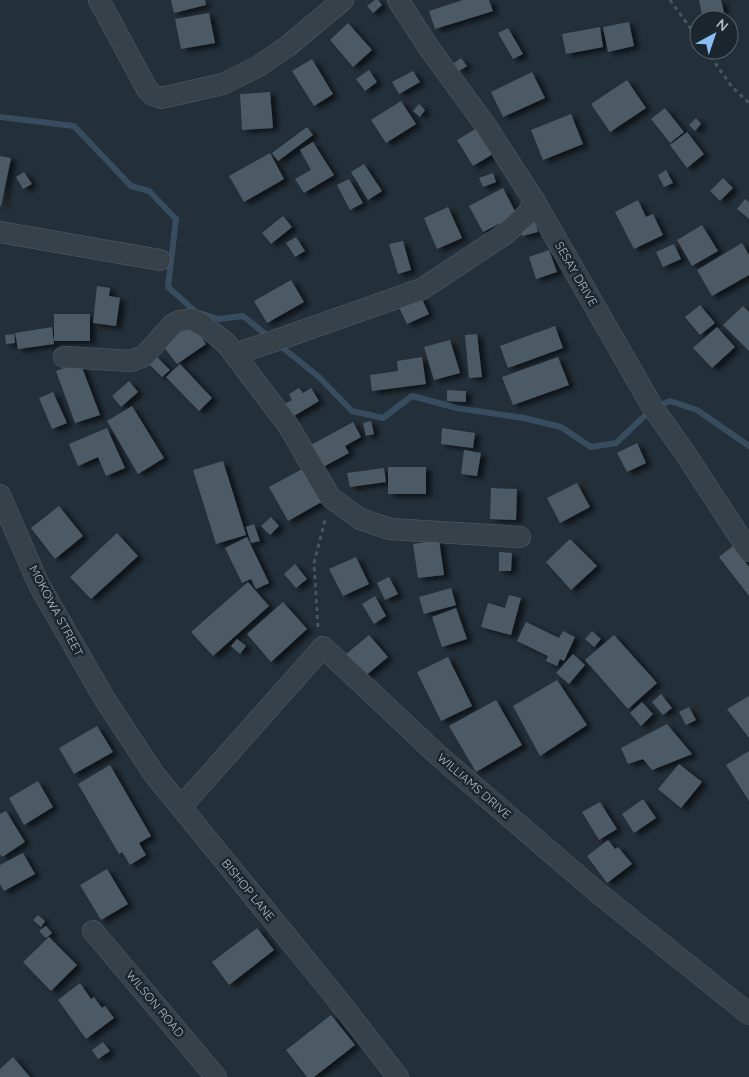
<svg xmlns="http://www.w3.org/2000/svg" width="749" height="1077" viewBox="0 0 749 1077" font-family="Quicksand,sans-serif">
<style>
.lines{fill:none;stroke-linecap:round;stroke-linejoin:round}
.stream{stroke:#374d5f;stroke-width:6}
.building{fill:#4c5a65;filter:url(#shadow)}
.street-casing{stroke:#555f67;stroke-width:22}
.path{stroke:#455859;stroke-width:3;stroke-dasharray:4 4;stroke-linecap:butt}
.street{stroke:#36414a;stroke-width:21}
.labels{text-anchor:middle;stroke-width:5;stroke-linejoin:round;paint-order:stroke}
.street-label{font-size:12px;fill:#b2bcc5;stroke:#1c262e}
</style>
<defs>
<filter id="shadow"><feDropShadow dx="5.5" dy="3" stdDeviation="2.5" flood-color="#0009"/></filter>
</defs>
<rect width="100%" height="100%" fill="#232f39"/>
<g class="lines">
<!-- stream -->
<path class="stream" d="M0,117L74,126L131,186L149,191L176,219L168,287L196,312L219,319L243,316L270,338
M278,344L319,377L352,411L383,418L412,396L457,408L524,418L561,427L591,447L616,443L653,408L670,401L697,410L749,446"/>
</g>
<!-- building -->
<path class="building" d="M171,0H205L206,5L174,13Z
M375,0H378L382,5L373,13L367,6Z
M463,0H489L493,11L435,29L429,11Z
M699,0H721L724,12L702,15Z
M209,13L215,43L181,49L175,19Z
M629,22L634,46L608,52L603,27Z
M348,23L372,50L353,67L330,40Z
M600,27L603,47L566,54L562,34Z
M508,28L523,54L513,59L498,33Z
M461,58L467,66L459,71L454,63Z
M312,59L333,94L314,106L292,71Z
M369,70L377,82L365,91L356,79Z
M413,71L420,82L399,94L392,82Z
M532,72L545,98L503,117L491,92Z
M627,80L646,108L610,132L591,104Z
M270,92L273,128L242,130L240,94Z
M401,101L416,124L386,143L371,120Z
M419,104L425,110L420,117L413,111Z
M665,108L684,132L670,143L651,119Z
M571,114L583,144L543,160L531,130Z
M696,118L701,124L695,131L689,125Z
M307,127L313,135L278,161L272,153Z
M477,128L493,154L473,166L457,140Z
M687,132L704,154L687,168L670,145Z
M313,142L334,175L304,193L295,179L311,170L300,150Z
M270,153L284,179L244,202L229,176Z
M0,156L11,158L1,206H0Z
M364,164L382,191L368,200L351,172Z
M666,170L673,183L664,187L658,175Z
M24,172L32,184L23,189L16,177Z
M493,173L496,182L483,187L479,178Z
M723,178L733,188L720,201L710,191Z
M349,179L363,203L350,210L337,185Z
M503,188L517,215L483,232L469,206Z
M745,199L749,202V219L737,209Z
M638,200L646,217L653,214L663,235L634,249L615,212Z
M448,207L462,238L437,249L424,218Z
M283,216L292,227L271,244L262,233Z
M534,219L538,232L522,236L519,223Z
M702,225L718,251L692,266L677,240Z
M296,237L305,251L295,257L286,243Z
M403,241L411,270L398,274L389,244Z
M742,243L749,255V275L712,296L697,270Z
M674,244L681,259L663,267L656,252Z
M549,250L557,272L536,279L529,257Z
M291,280L304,302L267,323L254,301Z
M97,286L110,288L109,296L120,298L116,326L93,323Z
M420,295L429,314L407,324L398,305Z
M700,305L715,323L700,335L685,317Z
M743,306L749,312V351L723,325Z
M54,314H90V341H54Z
M190,321L206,344L177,364L160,342Z
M555,326L563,348L508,368L500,346Z
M52,327L54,344L18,349L15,333Z
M717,327L735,347L712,368L693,348Z
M14,334L15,343L6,344L5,335Z
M477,334L482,377L469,378L465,335Z
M450,340L460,373L434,380L424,347Z
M156,356L170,370L162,377L149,364Z
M422,357L426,384L372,391L370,375L398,371L397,361Z
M558,357L569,385L513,405L502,377Z
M80,362L100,415L75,423L56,371Z
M180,364L212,398L199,411L166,377Z
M129,381L138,392L121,407L112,396Z
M299,388L303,393L311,388L319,401L289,419L281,406L292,400L289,394Z
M447,390L466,391V402L447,401Z
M53,392L67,423L52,429L39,398Z
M132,406L164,458L138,474L107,421Z
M371,421L374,434L366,436L363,423Z
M353,422L361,437L345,446L349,453L321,468L309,446Z
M107,428L125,468L106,476L98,457L78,466L69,444Z
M442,428L475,433L473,448L441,444Z
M637,443L646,463L627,472L617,453Z
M464,450L481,453L477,476L461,474Z
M223,461L246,535L216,544L193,470Z
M306,467L325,500L288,521L269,487Z
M388,467H426V494H388Z
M384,468L386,482L350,487L347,473Z
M577,483L590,507L560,523L547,498Z
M491,488L517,489L516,520L490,519Z
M59,506L83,536L55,559L31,528Z
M271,517L279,526L270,535L261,526Z
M254,524L260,541L251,543L246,527Z
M117,533L138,556L91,599L70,577Z
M247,537L269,583L256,589L251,579L242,583L225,548Z
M570,539L597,566L571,590L546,562Z
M439,540L444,575L418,578L413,544Z
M733,546L749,567V596L719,557Z
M499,552L512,553L511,571H499Z
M356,557L369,584L343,596L329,569Z
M295,564L307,579L296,588L284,574Z
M389,577L398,594L385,600L377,583Z
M248,582L269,606L213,656L191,632Z
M451,588L456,605L424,614L419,597Z
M509,595L521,598L511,635L481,627L488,603L505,608Z
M375,596L386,616L374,624L362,604Z
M283,602L307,629L271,662L247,634Z
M456,608L467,639L442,647L432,617Z
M526,622L559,638L563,631L575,637L564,661L560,659L557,666L546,661L548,656L517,641Z
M592,631L601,639L594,647L585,639Z
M369,635L388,657L364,677L345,655Z
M614,635L657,683L628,709L585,660Z
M237,639L246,646L240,654L231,646Z
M573,654L585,665L569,684L556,673Z
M448,657L472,706L441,721L417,672Z
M557,680L587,725L540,756L513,706Z
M661,694L672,708L663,715L652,702Z
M749,696V738L727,709Z
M496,700L522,745L476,772L449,726Z
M642,702L653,714L641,726L630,713Z
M689,707L696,720L686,725L679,712Z
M667,724L692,754L652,770L643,759L628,764L621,748Z
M97,726L113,752L74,774L59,748Z
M749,751V801L726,765Z
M679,764L702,782L681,808L658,789Z
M110,765L151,836L139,843L146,855L130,865L122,852L119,854L78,784Z
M38,781L53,807L24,825L9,798Z
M643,799L656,818L634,833L622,814Z
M600,802L617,829L599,840L582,812Z
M6,811L25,842L2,857L0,854V814Z
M608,840L615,849L618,847L632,864L607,883L587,856Z
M23,853L35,874L4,891L0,884V865Z
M107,869L128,904L101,920L80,885Z
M38,915L45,921L41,927L33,920Z
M46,926L52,933L46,938L39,931Z
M257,928L274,950L229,985L212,962Z
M49,937L77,965L51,991L23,962Z
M80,983L91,999L94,997L102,1008L105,1006L114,1018L86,1039L58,1000Z
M331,1015L355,1045L314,1077H307L286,1050Z
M103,1042L110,1051L98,1059L92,1050Z
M13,1057L30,1077H0V1069Z"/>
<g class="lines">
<defs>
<path id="street" d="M99,0L147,89L153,95L161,98L223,84L259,66L288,46L343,0
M398,0L429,48L486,126L535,202L653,408L685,453L749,551
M0,232L160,260
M235,354L274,341L422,289L505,234L527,214L535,202
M64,357L131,361L144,356L172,325L179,321L191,319L203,325L226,343L288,425L330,497L360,519L390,529L520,537
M0,495L38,583L104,698L154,774L334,995L398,1077
M181,807L323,647L440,757L597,892L749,1014
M93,931L216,1077"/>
</defs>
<!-- street casing -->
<use href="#street" class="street-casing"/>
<!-- path -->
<path class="path" d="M670,0L699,40
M706,50L732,87L749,103
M318,627L314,563L325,520"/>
<!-- street -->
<use href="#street" class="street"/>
</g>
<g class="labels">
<!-- street labels -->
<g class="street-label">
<text transform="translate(576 274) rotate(60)" y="4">SESAY DRIVE</text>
<text transform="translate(56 611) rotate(62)" y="4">MOKOWA STREET</text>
<text transform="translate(474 786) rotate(41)" y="4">WILLIAMS DRIVE</text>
<text transform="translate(248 890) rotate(51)" y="4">BISHOP LANE</text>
<text transform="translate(155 1004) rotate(50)" y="4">WILSON ROAD</text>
</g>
</g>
<!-- north arrow -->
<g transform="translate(714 35) rotate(40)"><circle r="24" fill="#1c262e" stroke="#58626a"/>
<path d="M0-4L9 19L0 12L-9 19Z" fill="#8abef2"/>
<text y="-8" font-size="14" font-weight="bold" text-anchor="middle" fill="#b2bcc5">N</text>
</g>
</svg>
